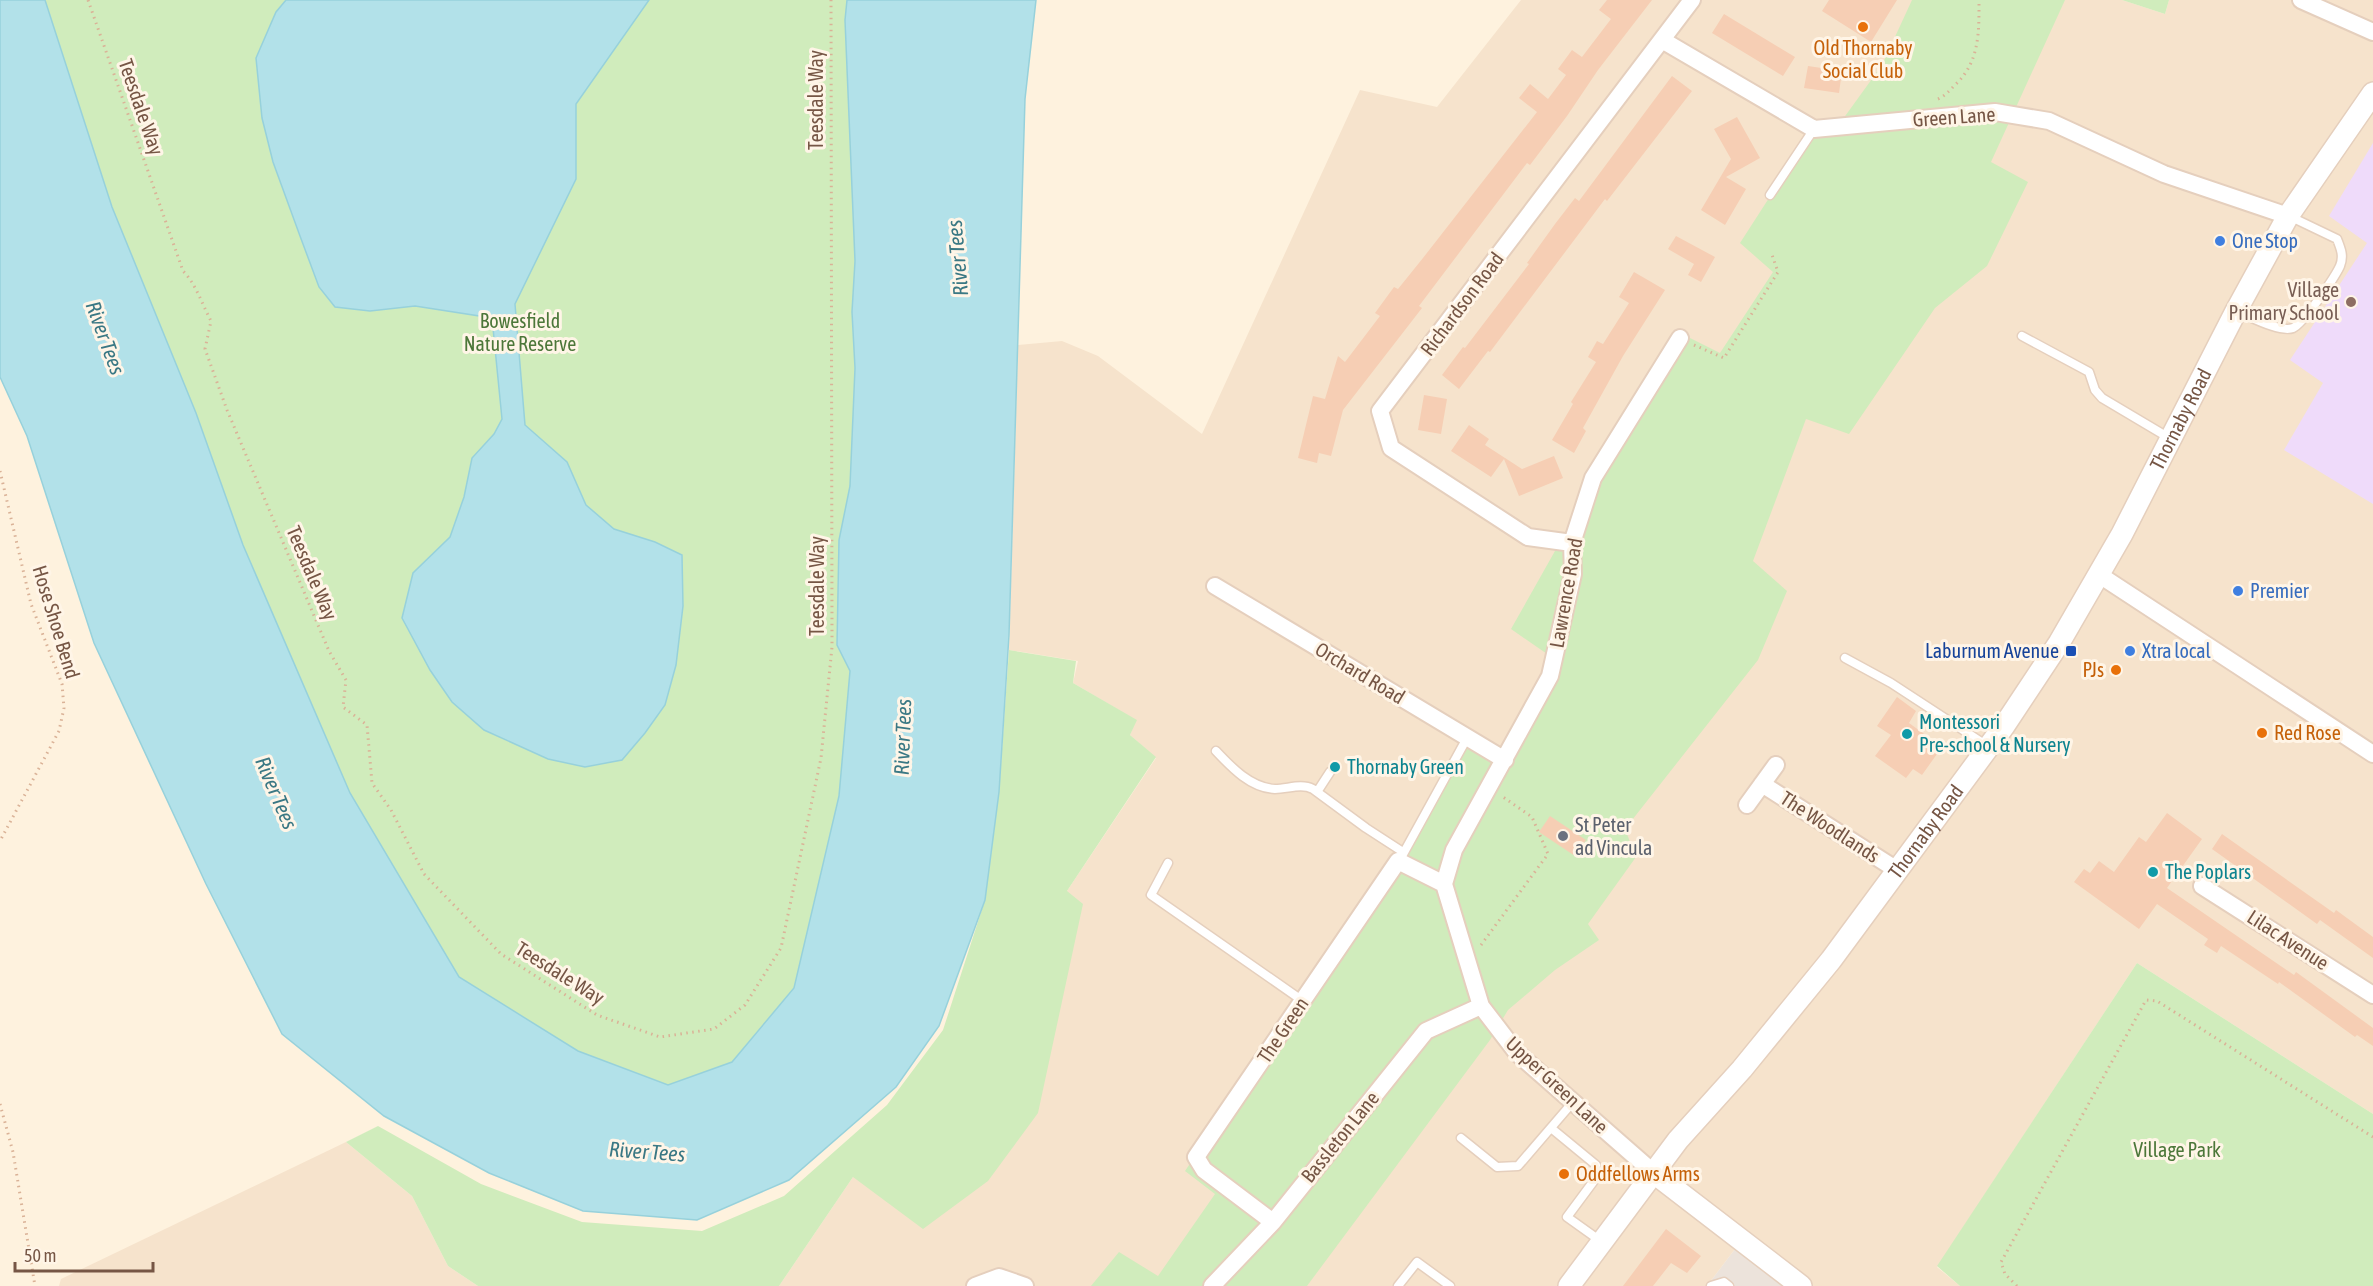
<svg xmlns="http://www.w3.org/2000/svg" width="2373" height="1286" viewBox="0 0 2373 1286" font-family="'Asap Condensed',sans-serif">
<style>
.residential{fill:#f6e3cc}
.industrial{fill:#ece3db}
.education{fill:#efdbfa}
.green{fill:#d0ecbc}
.water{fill:#b2e1e9;stroke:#97d1db;stroke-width:1.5}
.building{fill:#f6ceb4}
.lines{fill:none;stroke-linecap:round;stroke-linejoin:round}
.service-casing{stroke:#e5cfbd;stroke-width:11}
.minor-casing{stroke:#e5cfbd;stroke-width:20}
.tertiary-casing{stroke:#e5cfbd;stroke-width:24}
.path{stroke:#dab297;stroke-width:3;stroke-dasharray:1.5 4.5;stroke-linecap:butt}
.service{stroke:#fff;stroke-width:8}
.minor{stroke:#fff;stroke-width:16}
.tertiary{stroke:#fff;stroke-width:21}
.food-dot{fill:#e8710a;stroke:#fff5e7;stroke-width:2}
.shop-dot{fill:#3f7fe0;stroke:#fff5e7;stroke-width:2}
.education-dot{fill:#8d6e63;stroke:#fff5e7;stroke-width:2}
.transit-dot{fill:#1a4fb4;stroke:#fff5e7;stroke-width:2}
.culture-dot{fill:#0f9aa8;stroke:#fff5e7;stroke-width:2}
.worship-dot{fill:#6b7280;stroke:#fff5e7;stroke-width:2}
.labels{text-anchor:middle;stroke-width:6;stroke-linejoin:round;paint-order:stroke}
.food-label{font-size:20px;fill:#c56008;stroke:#fff5e7;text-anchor:start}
.street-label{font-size:20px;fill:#765645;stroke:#fff5e7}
.shop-label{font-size:20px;fill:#366cbe;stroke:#fff5e7;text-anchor:start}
.education-label{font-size:20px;fill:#785e54;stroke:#fff5e7;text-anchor:end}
.park-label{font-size:20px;fill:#4c7739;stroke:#fff5e7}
.transit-label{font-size:20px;fill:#164399;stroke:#fff5e7;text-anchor:end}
.culture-label{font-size:20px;fill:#0d838f;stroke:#fff5e7;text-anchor:start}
.worship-label{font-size:20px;fill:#5b616d;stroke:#fff5e7;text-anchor:start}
.water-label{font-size:21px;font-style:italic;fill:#3a7884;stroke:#fff5e7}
</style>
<rect width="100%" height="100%" fill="#fef2de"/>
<!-- residential -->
<path class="residential" d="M1521,0H2122L2165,14L2169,0H2373V1114L2137,963L1937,1267L1960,1286H1784L1735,1249L1707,1286H779L853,1177L1067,891L1156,758L1130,735L1136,720L1073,683L1078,661L1009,650L1018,345L1062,341L1098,356L1202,434L1360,90L1437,107Z
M346,1142L412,1196L448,1266L478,1286H59L61,1279Z"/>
<!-- industrial -->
<path class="industrial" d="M1735,1249L1784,1286H1707Z"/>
<!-- education -->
<path class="education" d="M2373,143V504L2284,450L2323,383L2290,360L2367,243L2329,216Z"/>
<!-- green -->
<path class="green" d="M45,0H847L845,20L855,261L852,312L855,368L850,486L839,540L837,645L850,671L839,796L794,988L732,1062L668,1085L578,1051L459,977L350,793L243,545L196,413L112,207Z
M1912,0H2065L1991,162L2028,182L1987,266L1935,308L1849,434L1806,419L1753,561L1787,591L1758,660L1625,829L1636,857L1588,924L1599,940L1555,970L1508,1010L1490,1040L1307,1286H1091L1119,1252L1158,1276L1215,1194L1185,1171L1394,860L1466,734L1501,754L1547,672L1550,656L1511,629L1595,480L1686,336L1720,353L1773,272L1740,243L1818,122L1843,119L1882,65Z
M2122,0H2169L2165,14Z
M1009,650L1076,661L1073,683L1137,720L1130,735L1156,757L1067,891L1083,904L1038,1113L988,1181L923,1229L853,1177L779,1286H478L448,1266L412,1196L346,1142L378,1126L481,1184L582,1222L702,1231L784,1196L887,1105L943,1030L985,900L999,792Z
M2137,963L2373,1114V1286H1960L1937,1266Z"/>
<!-- water -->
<path class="water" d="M0,0H45L112,207L196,413L243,545L350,793L459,977L578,1051L668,1085L732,1062L794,988L839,796L850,671L837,645L839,540L850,486L855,368L852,312L855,261L845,20L847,0H1036L1025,99L1009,635L999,792L985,900L939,1026L896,1087L789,1180L697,1220L583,1211L489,1173L384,1116L282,1034L206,884L94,643L27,436L0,377Z
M286,0H649L576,104V179L515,304L525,425L567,462L586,505L614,529L655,542L682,555L683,606L676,665L665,705L645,733L622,760L585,767L548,759L484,730L452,702L430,670L402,618L413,573L450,537L464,497L472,458L494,434L502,419L492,318L415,306L370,311L335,307L319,287L300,236L273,162L262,118L256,58L276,12Z"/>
<!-- building -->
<path class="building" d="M1607,0H1652L1598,70L1567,116L1530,165L1527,163L1419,306L1422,308L1343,410L1331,456L1319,453L1317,463L1298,458L1313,396L1325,399L1338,356L1345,362L1380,316L1375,313L1394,287L1398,289L1423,258L1537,112L1519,98L1530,84L1548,99L1566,75L1558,69L1572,50L1582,57L1611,19L1599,10Z
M1829,0H1897L1871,42L1822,11Z
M1724,14L1795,57L1783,76L1712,33Z
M1808,66L1842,71L1839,93L1804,88Z
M1672,76L1692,91L1607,201L1605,199L1490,352L1488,351L1459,389L1442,375L1463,347L1465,348L1529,264L1527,263L1555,224L1575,198L1579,201Z
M1737,117L1760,158L1726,177L1746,189L1725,225L1701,210L1731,159L1714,129Z
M1676,236L1715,257L1701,282L1688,275L1694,264L1668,249Z
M1634,272L1665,290L1623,356L1583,428L1586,431L1574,453L1552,440L1573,404L1571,402L1596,362L1588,357L1597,341L1603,344L1629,303L1619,297Z
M1424,395L1447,399L1441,434L1418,430Z
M1469,425L1489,439L1485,445L1522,469L1554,456L1563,478L1519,496L1504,459L1491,477L1451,451Z
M1897,697L1916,711L1909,723L1942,747L1922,775L1913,769L1906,778L1875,756L1891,735L1877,726Z
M2167,813L2202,839L2167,888L2294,975L2296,972L2373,1028V1046L2357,1035L2355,1037L2279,982L2278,984L2221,946L2217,953L2204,945L2208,939L2157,904L2139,929L2074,882L2084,869L2090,873L2099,861L2114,872L2139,837L2146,842Z
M1550,816L1586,840L1575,856L1539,832Z
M2222,834L2334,913L2336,910L2373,937V958L2320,920L2317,924L2212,849Z
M1666,1229L1701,1256L1687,1273L1671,1263L1653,1286H1623Z"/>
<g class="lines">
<defs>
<path id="service" d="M1770,195L1814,129
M2236,311C2249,316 2280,333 2293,328C2303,324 2335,277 2340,266C2344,256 2341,249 2337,239L2289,216
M2022,336L2089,372L2095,390L2102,398L2171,439
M1845,658L1891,683L1989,747
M1216,751C1232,768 1251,788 1275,789C1288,789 1301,783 1313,789L1366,828L1403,852
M1317,792L1330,772
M1402,856L1467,738
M1168,863L1151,895L1303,1001
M1551,1128L1596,1165L1593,1182L1567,1217L1602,1242
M1461,1138L1497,1167L1518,1166L1573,1102
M1398,1286L1417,1262L1450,1286
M1711,1286L1724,1282L1729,1286"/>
<path id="minor" d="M2301,0L2373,32
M1662,40L1814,129L1995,112L2049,121L2164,174L2288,216
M1572,543L1528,537L1391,448L1380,411L1692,0
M2098,574L2373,754
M1215,586L1505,760
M1762,784L1897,870
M1747,805L1776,765
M1444,884L1454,850L1550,676L1573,574L1572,543L1593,478L1680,338
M1444,884L1481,1006L1517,1053L1654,1173
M2202,886L2373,995
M1273,1222L1204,1170L1196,1157L1398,861L1444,884
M975,1286L999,1277L1025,1286
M1212,1286L1273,1222L1426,1031L1481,1006"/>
<g id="tertiary">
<path d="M1654,1173L1801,1286"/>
<path id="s1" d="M1569,1286L1678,1140L1742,1069L1831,960L2004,726L2059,643L2122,534L2236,311L2288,216L2373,93"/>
</g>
</defs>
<!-- service casing -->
<use href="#service" class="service-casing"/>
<!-- minor casing -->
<use href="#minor" class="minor-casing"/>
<!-- tertiary casing -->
<use href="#tertiary" class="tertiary-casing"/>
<!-- path -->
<path class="path" d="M88,0L183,271C196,284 202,304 211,321L205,349L227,410L329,651L346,680L343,707L367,725L372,783L391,810L424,874L501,954L597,1015L660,1037L714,1029L745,1005L781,948L821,758L832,647L831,0
M1938,99C1945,96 1950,90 1956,84C1980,61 1979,31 1979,0
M1694,345L1724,358L1778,272L1771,252
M0,471L31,604L62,684L64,708L59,731L0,841
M1481,945L1548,854L1532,817L1503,797
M0,1104L13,1152L35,1286
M2017,1286L2005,1274L2001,1262L2146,1000L2157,1001L2373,1137"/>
<!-- service -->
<use href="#service" class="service"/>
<!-- minor -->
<use href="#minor" class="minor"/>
<!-- tertiary -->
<use href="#tertiary" class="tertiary"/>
</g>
<!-- markers -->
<g class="food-dot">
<circle cx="1863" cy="27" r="6"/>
<circle cx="2116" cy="670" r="6"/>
<circle cx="2262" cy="733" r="6"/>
<circle cx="1564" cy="1174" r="6"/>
</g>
<g class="shop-dot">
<circle cx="2220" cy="241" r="6"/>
<circle cx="2238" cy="591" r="6"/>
<circle cx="2130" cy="651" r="6"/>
</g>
<circle class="education-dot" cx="2351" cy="302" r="6"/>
<rect class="transit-dot" x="2065" y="645" width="12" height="12" rx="3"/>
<g class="culture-dot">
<circle cx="1907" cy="734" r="6"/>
<circle cx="1335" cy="767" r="6"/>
<circle cx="2153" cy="872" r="6"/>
</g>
<circle class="worship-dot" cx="1563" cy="836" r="6"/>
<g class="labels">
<!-- food labels -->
<g class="food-label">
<text x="1863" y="55" text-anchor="middle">Old Thornaby<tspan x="1863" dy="23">Social Club</tspan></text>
<text x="2104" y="677" text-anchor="end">PJs</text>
<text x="2274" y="740">Red Rose</text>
<text x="1576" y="1181">Oddfellows Arms</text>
</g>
<!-- street labels -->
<g class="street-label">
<text transform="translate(816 100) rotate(-90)" y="7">Teesdale Way</text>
<text transform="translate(141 107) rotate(71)" y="7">Teesdale Way</text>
<text transform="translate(1954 117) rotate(-4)" y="7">Green Lane</text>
<text transform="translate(1462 304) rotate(-53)" y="7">Richardson Road</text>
<text dy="7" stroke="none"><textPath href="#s1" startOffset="1064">Thornaby Road</textPath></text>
<text transform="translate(312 573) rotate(67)" y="7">Teesdale Way</text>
<text transform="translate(817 586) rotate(-90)" y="7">Teesdale Way</text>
<text transform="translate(1566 593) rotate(-80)" y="7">Lawrence Road</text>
<text transform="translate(56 622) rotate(73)" y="7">Hose Shoe Bend</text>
<text transform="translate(1360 673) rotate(31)" y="7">Orchard Road</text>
<text transform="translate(1830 827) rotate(33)" y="7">The Woodlands</text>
<text dy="7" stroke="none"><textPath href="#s1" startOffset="578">Thornaby Road</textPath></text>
<text transform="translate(2288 940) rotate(33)" y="7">Lilac Avenue</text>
<text transform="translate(560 973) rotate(32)" y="7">Teesdale Way</text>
<text transform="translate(1283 1030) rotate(-56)" y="7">The Green</text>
<text transform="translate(1557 1085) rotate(43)" y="7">Upper Green Lane</text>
<text transform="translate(1340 1137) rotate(-51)" y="7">Bassleton Lane</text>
</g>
<!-- shop labels -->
<g class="shop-label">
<text x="2232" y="248">One Stop</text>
<text x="2250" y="598">Premier</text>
<text x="2142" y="658">Xtra local</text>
</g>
<!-- education labels -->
<g class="education-label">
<text x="2339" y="297">Village<tspan x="2339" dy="23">Primary School</tspan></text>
</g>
<!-- park labels -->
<g class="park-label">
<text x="520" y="328">Bowesfield<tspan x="520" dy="23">Nature Reserve</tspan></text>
<text x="2177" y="1157">Village Park</text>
</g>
<!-- transit labels -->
<g class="transit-label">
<text x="2059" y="658">Laburnum Avenue</text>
</g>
<!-- culture labels -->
<g class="culture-label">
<text x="1919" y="729">Montessori<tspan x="1919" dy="23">Pre-school &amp; Nursery</tspan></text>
<text x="1347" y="774">Thornaby Green</text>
<text x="2165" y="879">The Poplars</text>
</g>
<!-- worship labels -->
<g class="worship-label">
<text x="1575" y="832">St Peter<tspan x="1575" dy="23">ad Vincula</tspan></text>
</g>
<!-- water labels -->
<g class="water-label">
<text transform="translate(958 258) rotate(-95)" y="7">River Tees</text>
<text transform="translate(105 338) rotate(70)" y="7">River Tees</text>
<text transform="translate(903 737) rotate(-88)" y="7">River Tees</text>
<text transform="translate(276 793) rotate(67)" y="7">River Tees</text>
<text transform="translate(647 1152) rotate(4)" y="7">River Tees</text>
</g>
</g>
<!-- scale -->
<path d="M15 1262v9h138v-9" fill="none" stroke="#765645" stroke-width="3"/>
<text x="24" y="1262" font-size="18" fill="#765645" stroke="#fff5e7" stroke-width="4.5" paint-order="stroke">50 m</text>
</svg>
